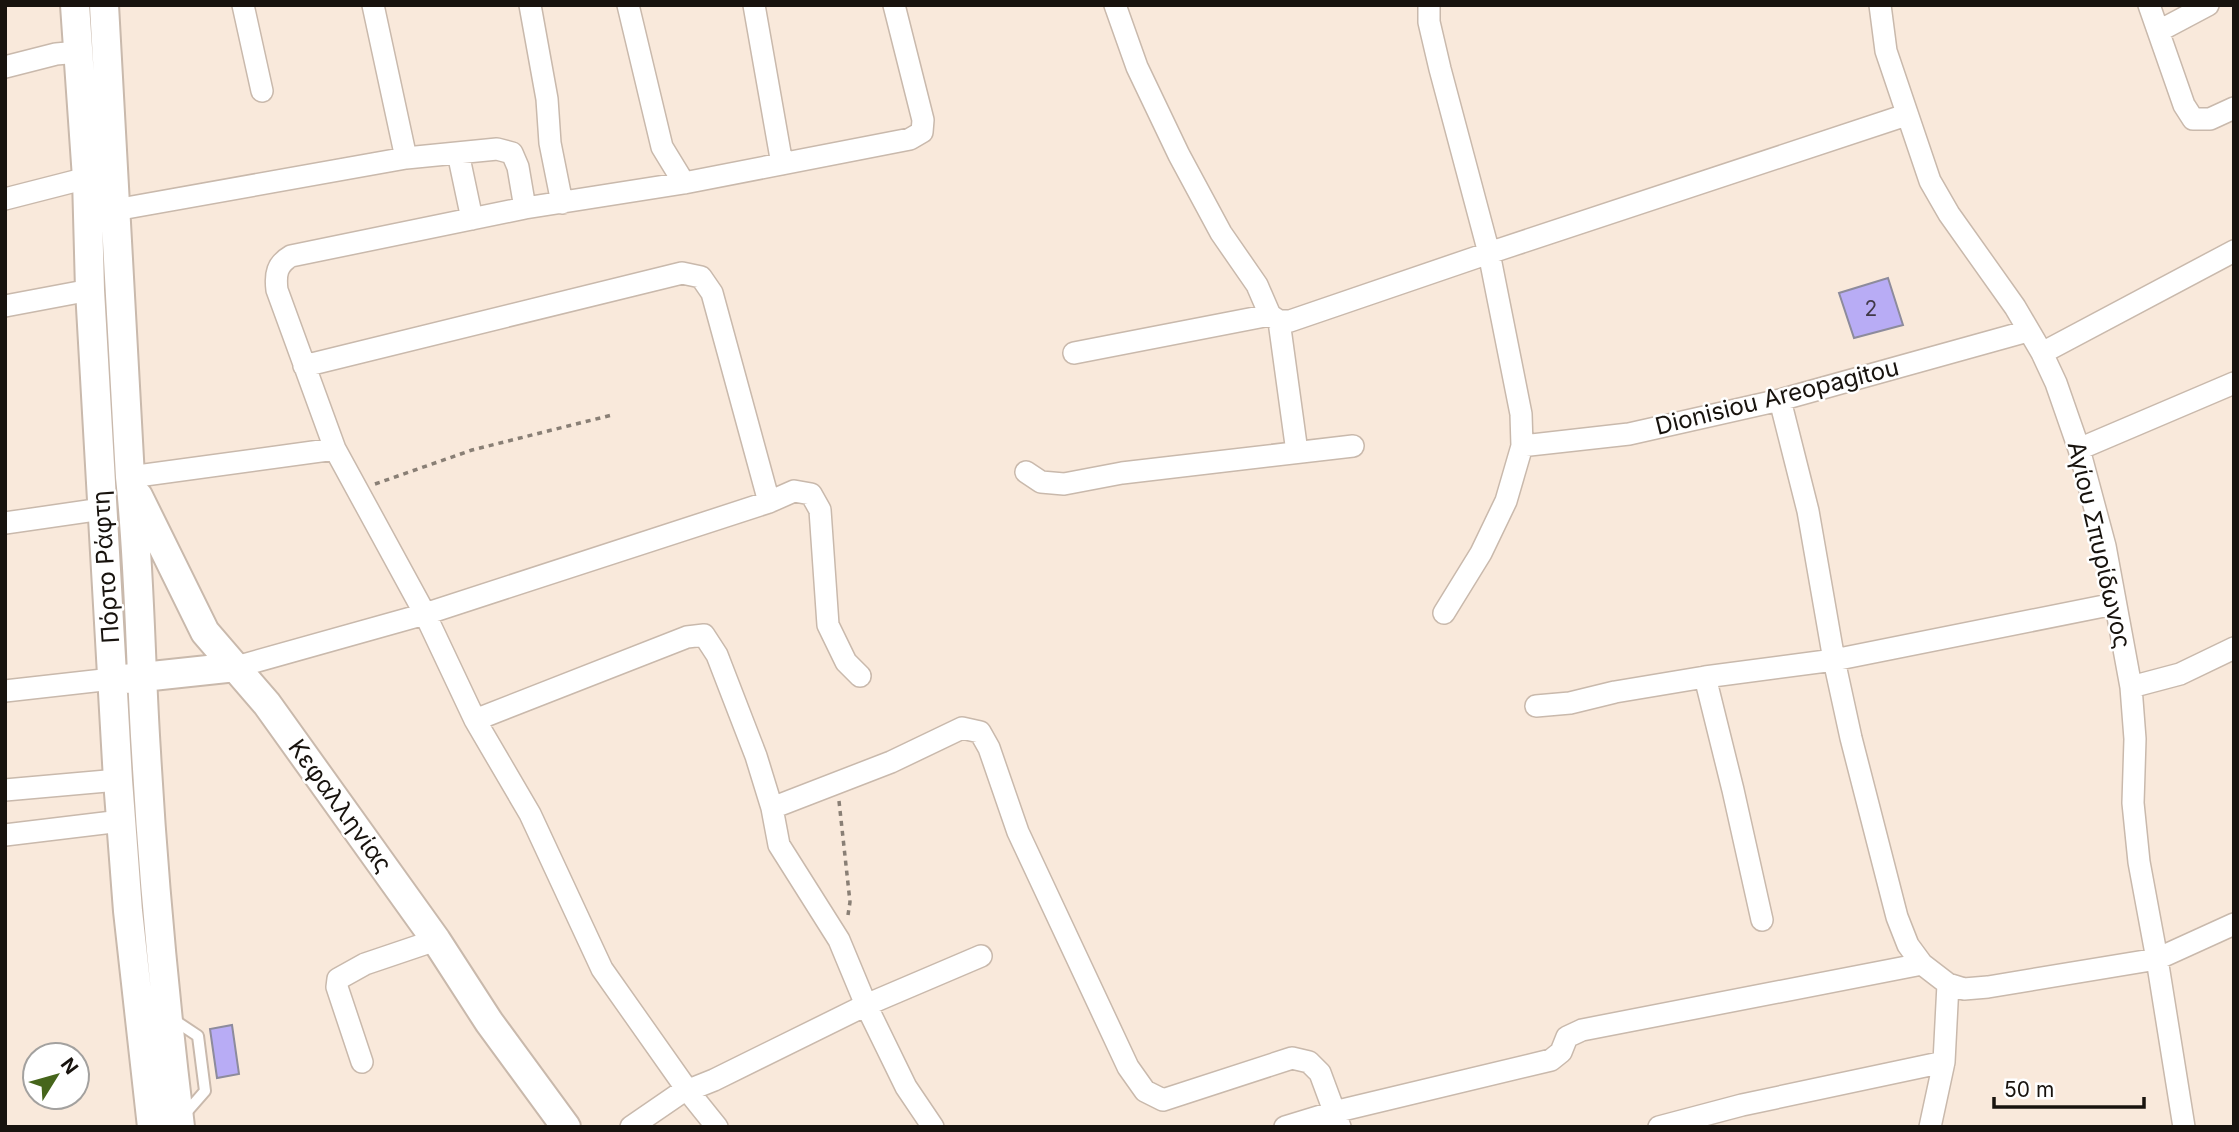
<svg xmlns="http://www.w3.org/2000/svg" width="2239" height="1132" viewBox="0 0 2239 1132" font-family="Inter,sans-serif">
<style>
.building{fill:#b8acf5;stroke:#8d8b9c;stroke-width:2}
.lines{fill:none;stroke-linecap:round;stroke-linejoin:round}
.lane-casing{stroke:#c9b9ac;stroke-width:14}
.street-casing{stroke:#c9b9ac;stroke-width:24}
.secondary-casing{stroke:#c9b9ac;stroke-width:32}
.path{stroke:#897f75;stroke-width:3.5;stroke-dasharray:5 5;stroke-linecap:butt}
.lane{stroke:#fff;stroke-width:10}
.street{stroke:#fff;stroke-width:21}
.secondary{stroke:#fff;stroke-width:28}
.labels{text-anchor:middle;stroke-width:5;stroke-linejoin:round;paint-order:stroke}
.number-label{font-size:21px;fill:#403948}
.street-label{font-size:24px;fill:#18130e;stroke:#fff}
</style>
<rect width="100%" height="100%" fill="#f9e9db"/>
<!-- building -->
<path class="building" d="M1888,278L1903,325L1854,338L1839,293Z
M232,1025L239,1074L217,1078L210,1029Z"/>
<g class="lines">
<defs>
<path id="lane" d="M171,1018L198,1036L205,1091L184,1115"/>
<path id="street" d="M243,5L262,91
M373,5L406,158
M530,5L547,99L550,143L562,203
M628,5L662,147L684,183
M754,5L782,164
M1115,5L1137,67L1179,155L1221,233L1257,285L1270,315L1279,321H1290L1489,253L1906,115
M1429,5V22L1440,69L1489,253L1521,414L1522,446L1506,501L1481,553L1444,613
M1880,5L1886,51L1930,181L1949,214L2015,307L2042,353L2056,383L2079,449L2105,546L2131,687L2135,739L2133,803L2139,862L2157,959L2184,1127
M2149,5L2184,105L2193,119H2210L2234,108
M2159,31L2208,5
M5,67L56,54L79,52
M458,153L472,219
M5,199L87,178
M115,210L406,158L497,149L512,153L518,167L525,208
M5,306L90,290
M1279,321L1297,452
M1074,353L1270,315
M2042,353L2234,251
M304,366L682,273L701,277L712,293L769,502
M1780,400L1808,511L1834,660L1851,738L1897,917L1908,945L1922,964L1948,984L1964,989L1988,987L2157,959L2234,924
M1522,446L1629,434L1780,400L2028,331
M335,449L277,290C275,274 277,264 291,256L525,208L684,183L910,139L922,132L923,120L894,5
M2079,449L2234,383
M1026,472L1041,482L1064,484L1122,473L1353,446
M130,477L335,449L425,614L475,720L530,814L602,969L688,1091L717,1127
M5,523L102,509
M236,667L425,614L769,502L794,491L811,494L820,510L828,625L846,662L860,676
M1705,677L1733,790L1762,920
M2131,687L2180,674L2234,648
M5,691L112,679
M1536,706L1570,703L1615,692L1705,677L1834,660L2114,604
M475,720L687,637L704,635L717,655L756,756L772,808L779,845L839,940L866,1005L906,1087L933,1127
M5,790L118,780
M772,808L891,762L962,728L980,732L989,748L1018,832L1128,1067L1145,1091L1163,1100L1292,1058L1309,1062L1320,1073L1340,1127
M5,835L121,821
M362,1062L337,987L338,979L365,964L436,940
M631,1127L679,1094L714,1080L866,1005L981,956
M1285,1127L1334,1112L1551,1060L1561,1052L1567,1037L1582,1030L1922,964
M1659,1127L1742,1105L1944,1062
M1930,1127L1944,1062L1948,984"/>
<path id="secondary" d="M75,5L87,178L90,290L118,780L128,911L152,1127
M104,5L130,477C140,569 140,661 146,752C153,877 165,1003 180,1127
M138,496L205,632L267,704L436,940L489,1022L566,1127
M124,679L236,667"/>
</defs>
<!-- lane casing -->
<use href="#lane" class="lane-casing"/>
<!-- street casing -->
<use href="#street" class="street-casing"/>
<!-- secondary casing -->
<use href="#secondary" class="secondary-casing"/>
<!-- path -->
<path class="path" d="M375,484L472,450L612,415
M839,801L850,902L848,915"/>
<!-- lane -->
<use href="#lane" class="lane"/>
<!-- street -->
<use href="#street" class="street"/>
<!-- secondary -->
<use href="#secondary" class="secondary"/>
</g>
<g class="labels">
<!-- number labels -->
<g class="number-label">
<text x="1871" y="316">2</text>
</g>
<!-- street labels -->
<g class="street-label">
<text transform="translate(1777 397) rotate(-14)" y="8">Dionisiou Areopagitou</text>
<text transform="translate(2099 545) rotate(77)" y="8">Αγίου Σπυρίδωνος</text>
<text transform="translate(106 567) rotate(-94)" y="8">Πόρτο Ράφτη</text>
<text transform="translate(340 806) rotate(54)" y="8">Κεφαλληνίας</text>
</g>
</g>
<!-- border -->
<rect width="2239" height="1132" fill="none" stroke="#18130e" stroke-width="14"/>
<!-- north arrow -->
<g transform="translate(56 1076) rotate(53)"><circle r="33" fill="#ffffff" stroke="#a3a19f" stroke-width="2"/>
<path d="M0-5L12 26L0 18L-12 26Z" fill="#46651b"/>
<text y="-10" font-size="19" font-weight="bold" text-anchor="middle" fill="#18130e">N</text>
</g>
<!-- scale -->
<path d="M1994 1097v10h150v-10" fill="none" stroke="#18130e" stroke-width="3.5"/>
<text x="2004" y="1097" font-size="21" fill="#18130e" stroke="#ffffff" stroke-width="5" paint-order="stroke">50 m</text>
</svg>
